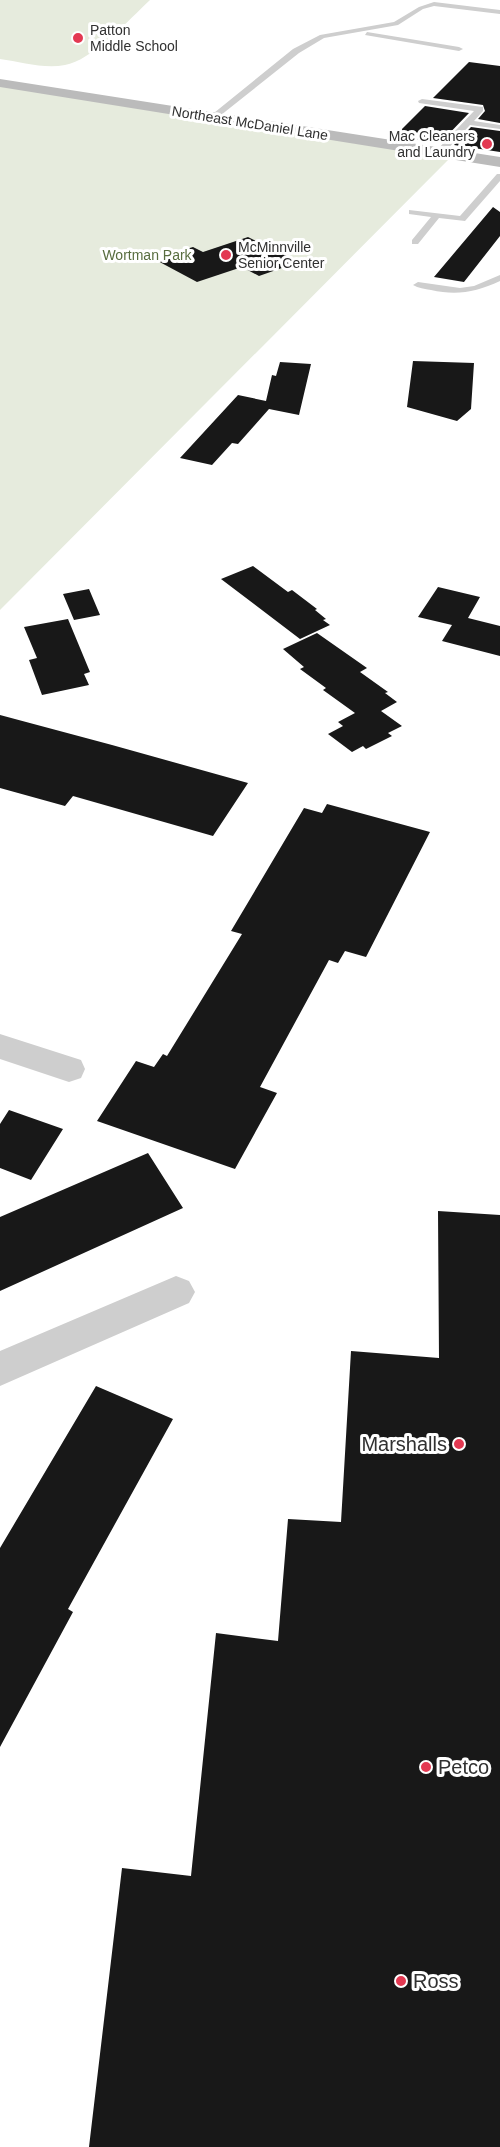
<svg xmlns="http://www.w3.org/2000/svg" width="500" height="2147" viewBox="0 0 500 2147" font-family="Arial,sans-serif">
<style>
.green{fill:#e6ebdd}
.building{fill:#181818}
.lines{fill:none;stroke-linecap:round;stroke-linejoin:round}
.lane{fill:#cecece;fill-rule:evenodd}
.street{fill:#cecece;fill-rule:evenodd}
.secondary{fill:#bbb;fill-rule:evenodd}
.poi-dot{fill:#e33952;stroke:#fff;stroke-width:2}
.labels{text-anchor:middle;stroke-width:6;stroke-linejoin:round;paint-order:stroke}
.far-poi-label{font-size:14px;fill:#313131;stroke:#fff;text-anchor:start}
.far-street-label{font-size:14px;fill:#313131;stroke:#fff}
.far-park-label{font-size:14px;fill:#586d3f;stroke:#fff}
.near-poi-label{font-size:20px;fill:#313131;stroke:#fff;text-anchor:start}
</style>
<rect width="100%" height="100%" fill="#fff"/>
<!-- green -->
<path class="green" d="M0,0H150C130,19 91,61 65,65C44,69 21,62 0,59Z
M0,83L453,155L0,610Z"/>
<!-- building -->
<path class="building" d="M469,62L500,66V123L478,119L485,111L483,105L433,98Z
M425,106L469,113L440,143L395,136Z
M471,127L500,131V152L454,145Z
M493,207L500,212V236L464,282L434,277Z
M248,237L299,262L259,276L242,267L197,282L154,259L193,247L203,252Z
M413,361L474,363L471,409L457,421L407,407Z
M280,362L311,364L299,415L269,409L238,444L232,443L212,465L180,458L238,395L266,401L272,375L276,376Z
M253,566L288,592L292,590L317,609L315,610L326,619L323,620L330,625L300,639L221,579Z
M438,587L480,597L468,618L500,626V656L442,641L452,625L418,617Z
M89,589L100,615L74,620L63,594Z
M68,619L90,672L84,674L89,685L42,695L29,660L37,658L24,627Z
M317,633L367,668L360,672L388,692L385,693L397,702L381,711L402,726L388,733L392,736L366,749L363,746L352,752L328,734L343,726L338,722L355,713L323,690L326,688L300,669L304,667L283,649Z
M0,715L112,745L248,783L213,836L73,796L65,806L0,788Z
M327,804L430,832L366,957L345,951L338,963L329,960L260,1087L277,1093L235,1169L97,1121L136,1061L154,1067L163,1054L167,1056L242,934L231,931L304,808L322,813Z
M9,1110L63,1129L31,1180L0,1168V1124Z
M148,1153L183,1208L0,1291V1217Z
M438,1211L500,1215V2147H89L122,1868L191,1876L216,1633L278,1641L288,1519L341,1522L351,1351L439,1358Z
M96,1386L173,1419L68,1609L73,1612L0,1747V1548Z"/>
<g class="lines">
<!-- lane -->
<path class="lane" d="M434,2L500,10V14L434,6L423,9L398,25L324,38L299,53L216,119L209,117L293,49L320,35L394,22L419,7Z
M367,32L459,47L463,49L459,51L365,35Z
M422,99L483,107V111L474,121L500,125V129L470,125L442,155H436V151L474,111L419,103L418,101Z
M497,174H500V181L465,221L439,218L418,244H412V240L431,217L409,214V210L460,216Z
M500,275V281C476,292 457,296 431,290C425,289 418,288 413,285L418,282L460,288L474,286Z"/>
<!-- street -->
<path class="street" d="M0,1034L81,1060L85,1069L81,1078L69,1082L0,1059Z
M176,1276L189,1281L195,1292L189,1303L0,1386V1351Z"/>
<!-- secondary -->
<path class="secondary" d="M0,79L500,157V167L0,87Z"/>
</g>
<!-- markers -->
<g class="poi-dot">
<circle cx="78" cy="38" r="6"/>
<circle cx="487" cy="144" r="6"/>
<circle cx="226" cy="255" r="6"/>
<circle cx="459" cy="1444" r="6"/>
<circle cx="426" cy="1767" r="6"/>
<circle cx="401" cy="1981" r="6"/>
</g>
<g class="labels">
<!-- far-poi labels -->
<g class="far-poi-label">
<text x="90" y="35">Patton<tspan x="90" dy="16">Middle School</tspan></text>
<text x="475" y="141" text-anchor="end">Mac Cleaners<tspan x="475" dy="16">and Laundry</tspan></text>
<text x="238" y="252">McMinnville<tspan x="238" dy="16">Senior Center</tspan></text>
</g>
<!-- far-street labels -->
<g class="far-street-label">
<text transform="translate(250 123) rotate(9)" y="5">Northeast McDaniel Lane</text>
</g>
<!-- far-park labels -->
<g class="far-park-label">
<text x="147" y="260">Wortman Park</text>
</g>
<!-- near-poi labels -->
<g class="near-poi-label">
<text x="447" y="1451" text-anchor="end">Marshalls</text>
<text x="438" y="1774">Petco</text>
<text x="413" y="1988">Ross</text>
</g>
</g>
</svg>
